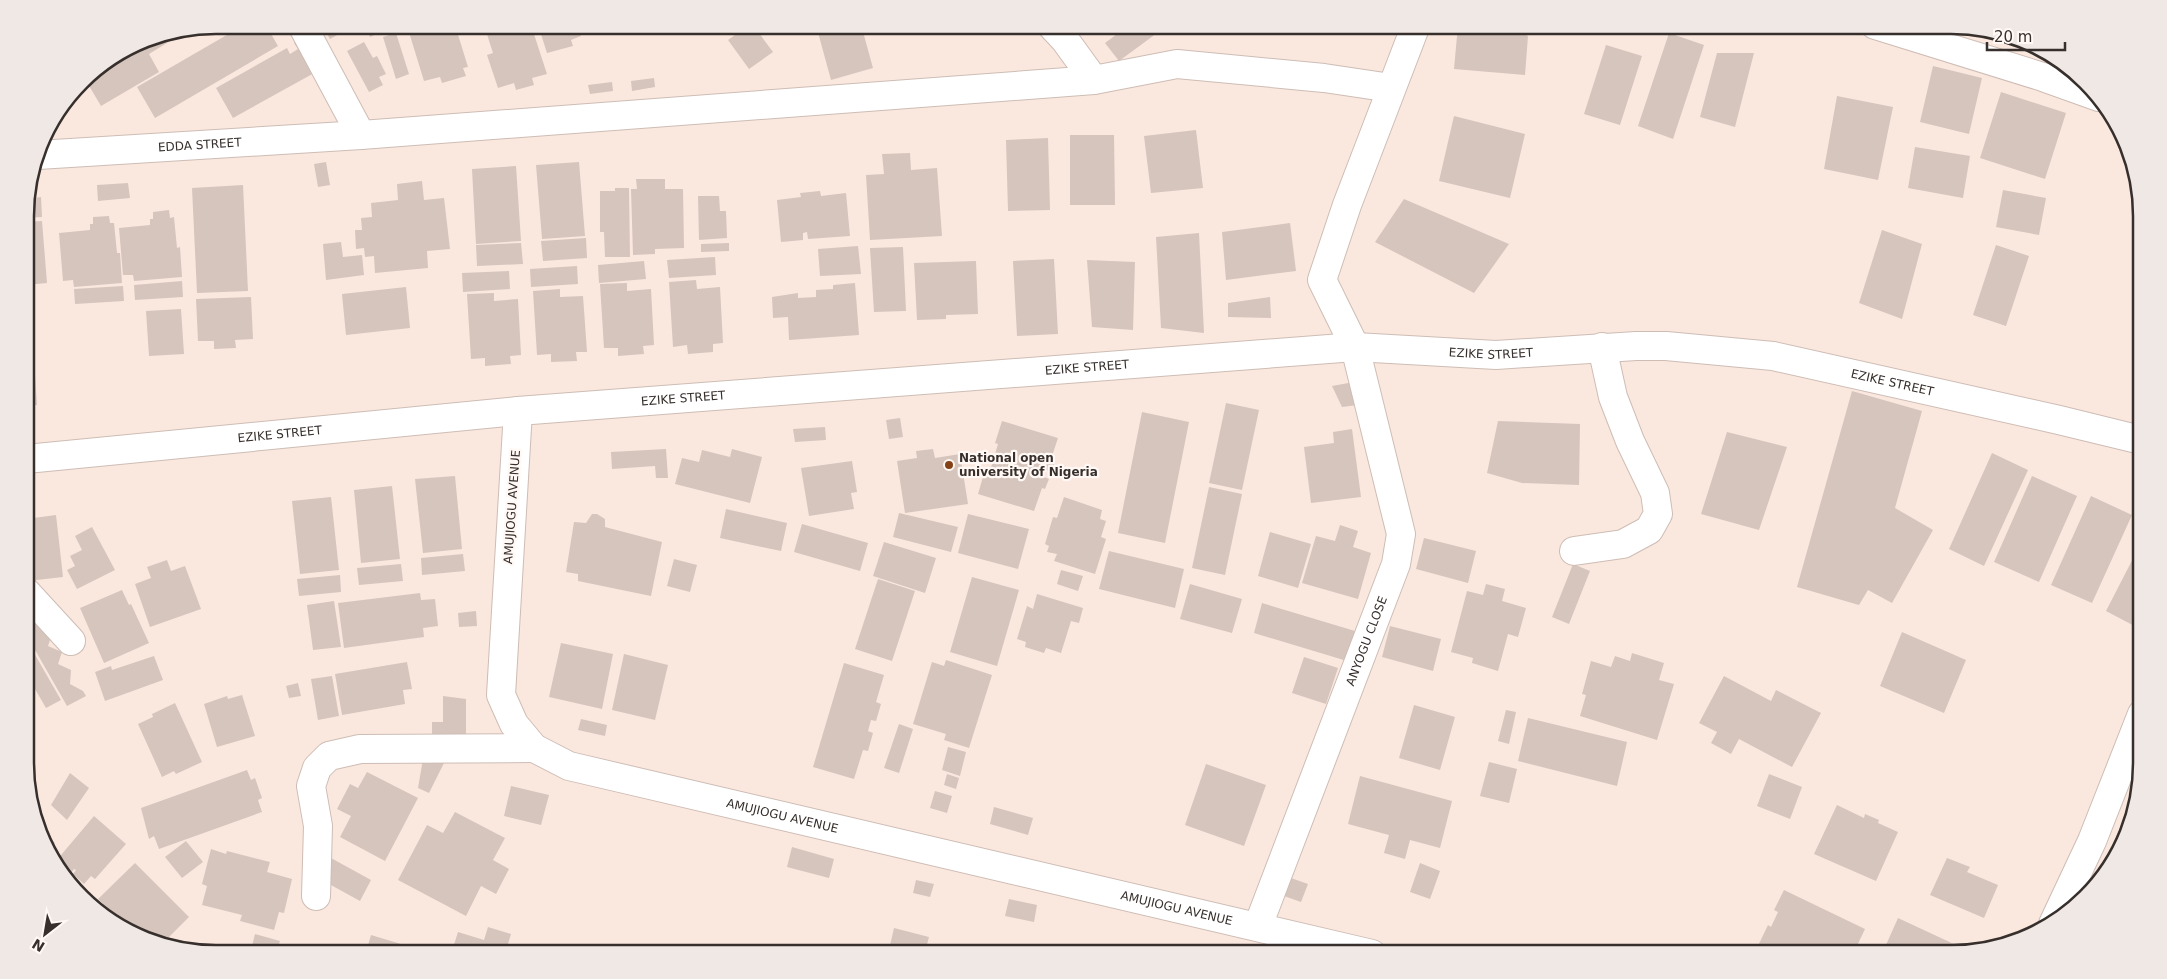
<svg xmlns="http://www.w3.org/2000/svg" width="2167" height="979" viewBox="0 0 2167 979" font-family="'DejaVu Sans',sans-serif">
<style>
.building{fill:#d6c5bd}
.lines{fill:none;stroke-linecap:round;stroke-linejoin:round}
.minor-casing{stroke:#cebdb5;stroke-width:30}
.minor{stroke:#fff;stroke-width:28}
.poi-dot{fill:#854116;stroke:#fff8f4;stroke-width:2}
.labels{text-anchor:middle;stroke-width:4.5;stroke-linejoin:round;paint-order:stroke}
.street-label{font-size:12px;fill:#362f2c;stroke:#fff8f4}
.poi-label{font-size:12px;font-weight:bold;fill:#362f2c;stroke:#fff8f4;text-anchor:start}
.rim{fill:none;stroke:#362f2c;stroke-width:2.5}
</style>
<rect width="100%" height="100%" fill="#fae8df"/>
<!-- building -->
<path class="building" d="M244,25H266L278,46L155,118L137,87Z
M322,25H355L330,39Z
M365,25H393V27L370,37Z
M421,25H455L468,67L463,68L466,76L442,83L440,77L424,81L408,29Z
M484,25H531L547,74L532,78L534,85L516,90L514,83L498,88L487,55L493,53Z
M538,25H577L581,36L571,40L573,46L547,53Z
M749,25H753L773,52L749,69L728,40Z
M816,25H851L862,28L873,68L831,80Z
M1129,25H1168L1119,61L1105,43Z
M1458,25H1505L1528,36L1525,75L1454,69Z
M179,32L180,35L149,54L159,72L101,106L85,79L90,73L143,39Z
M396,33L409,74L396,79L383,37Z
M1669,33L1704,45L1673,139L1638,126Z
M299,40L316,72L233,118L216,88L287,48L290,54L298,49L294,43Z
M364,42L373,58L377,56L386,74L379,77L383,85L369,92L347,51Z
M1606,45L1642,56L1620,125L1584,114Z
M1717,53H1754L1735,127L1700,117Z
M1933,66L1982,78L1969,134L1920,122Z
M654,78L655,87L632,91L631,81Z
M612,82L613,91L590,94L588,85Z
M2001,92L2066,113L2045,179L1980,158Z
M1837,96L1893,107L1878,180L1824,169Z
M1454,116L1525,134L1510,198L1439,181Z
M1196,130L1203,188L1151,193L1144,136Z
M1070,135H1114L1115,205H1070Z
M1048,138L1050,210L1008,211L1006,140Z
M1915,147L1970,156L1963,198L1908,188Z
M910,153L911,170L937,168L942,236L870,240L866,175L884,174L882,154Z
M326,162L330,185L318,187L314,164Z
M579,162L585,236L542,239L536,165Z
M516,166L521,241L476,244L472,169Z
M636,179H665V189H683L684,248L655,249V254L633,255L631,189H637Z
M422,181L424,200L444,198L450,249L427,251L428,268L375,273L374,256L365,257L364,248L356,249L355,230H362L361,218L372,217L371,203L398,200L397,184Z
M128,183L130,198L98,201L97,185Z
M243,185L248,291L197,293L192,188Z
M615,188H629L630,257H605L604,232H600V191H615Z
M2003,190L2046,198L2039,235L1996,227Z
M820,191L821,196L846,193L850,236L808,239L807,232L803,233V240L781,242L777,200L801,197L800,193Z
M698,196H719L720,211H726L727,238L699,240Z
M41,197L42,217L25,218L27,199Z
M1404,199L1509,244L1474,293L1375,242Z
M169,210L170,218L174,217L177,248L180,247L182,277L134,281L133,275H123L119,228L150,225V219H153V212Z
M109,216L110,223H114L117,253H120L122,283L74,287L73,280L63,281L59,233L90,230V224H93V217Z
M42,221L47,283L26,285L25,222Z
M1290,223L1296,271L1226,280L1222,232Z
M1882,230L1922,244L1902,319L1859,303Z
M1199,233L1204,333L1161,328L1156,237Z
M586,238L587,258L543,261L541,241Z
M341,242L343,257L362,255L364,275L326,280L323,244Z
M521,243L523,264L477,266L476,245Z
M729,243V251L701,252V244Z
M1996,245L2029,256L2006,326L1973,315Z
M858,246L861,274L820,276L818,249Z
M903,247L906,311L874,312L870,248Z
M715,257L716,275L669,278L667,260Z
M1054,259L1058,334L1017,336L1013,261Z
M1087,260L1135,262L1133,330L1092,327Z
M644,261L646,279L599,283L598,265Z
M976,261L978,314L946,315V319L917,320L914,263Z
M577,266L578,284L531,287L530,269Z
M509,271L510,289L463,292L462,273Z
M696,280L697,289L720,287L723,343L713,344V352L688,354L687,345L673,347L669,282Z
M182,281L183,297L135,300L134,285Z
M627,283V291L651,289L654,345L643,346L644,354L618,356V348H604L600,284Z
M855,283L859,335L789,340L788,317L773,318L772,297L798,293V298L816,297V290L833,289V285Z
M123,286L124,301L75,304L74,289Z
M406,287L410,328L346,335L342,294Z
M560,289V297L583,296L587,352H576L577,361L551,362V354L537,355L533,291Z
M33,290L34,301L26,302V291Z
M494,293V301L518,299L521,355L510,356L511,364L485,366V358L471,359L467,294Z
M251,297L253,339L235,340L236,348L214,349V341H198L196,299Z
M1270,297L1271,318L1228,317V303Z
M32,306L34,325H26V307Z
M181,309L184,354L149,356L146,311Z
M32,331L37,405L26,406V332Z
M1354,382L1358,405L1342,407L1332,386Z
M1852,391L1922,411L1895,508L1933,530L1892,603L1868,590L1859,605L1797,587Z
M1226,403L1259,410L1242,490L1209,483Z
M1142,412L1189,422L1165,543L1118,533Z
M900,418L903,437L889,439L886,420Z
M1002,421L1058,438L1051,459L1055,460L1052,471L1046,470L1044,477L1049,479L1045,489L1042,488L1034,511L978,494L985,470L990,471L998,444L995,443Z
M1498,421L1580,424L1579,485L1522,483L1487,473Z
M825,427L826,440L795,442L793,429Z
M1352,429L1361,497L1311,503L1304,447L1334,443L1333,432Z
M1727,432L1787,447L1759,530L1701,514Z
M666,449L668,478H656L655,466L612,469L611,452Z
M732,449L762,457L750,503L675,484L682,458L699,462L702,450L730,457Z
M933,449L935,458L960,454L968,504L905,513L897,461L917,458L916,451Z
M1992,453L2028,470L1984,566L1949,549Z
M852,461L857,492L851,493L854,509L809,516L801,468Z
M455,476L462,549L423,553L415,479Z
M2032,476L2077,496L2039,582L1994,562Z
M392,486L400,559L361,563L354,490Z
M1209,487L1242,494L1225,575L1192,568Z
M2091,496L2132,515L2092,603L2051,585Z
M331,497L339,570L300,574L292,501Z
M1064,497L1102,510L1100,519L1106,521L1101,537L1106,539L1095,574L1054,561L1057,554L1047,552L1049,546L1045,544L1053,517L1057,518Z
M726,509L787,523L781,551L720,538Z
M899,513L958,527L951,552L893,537Z
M592,514H597L605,519V527L662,542L651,596L578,581V574L566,572L574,522L586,523Z
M968,514L1029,529L1018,569L958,553Z
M56,515L63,577L28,581L26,519Z
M802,524L868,543L860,571L794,552Z
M1340,525L1358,531L1353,547L1371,553L1358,599L1302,583L1316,536L1335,541Z
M92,527L115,570L77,589L67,570L75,566L70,556L82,550L75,536Z
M1270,532L1311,544L1298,588L1258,576Z
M1424,538L1476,551L1468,583L1416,569Z
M884,542L936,558L925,593L873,576Z
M2141,543L2142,630L2106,611Z
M1109,551L1184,569L1175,608L1099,589Z
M463,554L465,571L422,575L421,558Z
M674,559L697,565L690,592L667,586Z
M167,560L171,571L185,566L201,609L150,627L135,584L151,578L147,567Z
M401,564L403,581L359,585L357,568Z
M1573,564L1590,571L1569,624L1552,617Z
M1061,570L1083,576L1078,591L1057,584Z
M340,575L341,592L299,596L297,579Z
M972,577L1019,590L997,666L950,652Z
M878,579L915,591L892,661L855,649Z
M1190,584L1242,599L1232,633L1180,619Z
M1486,584L1505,589L1502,601L1526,608L1518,637L1508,634L1498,671L1472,663L1473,658L1451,652L1467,591L1483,595Z
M122,590L129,605L131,604L149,643L104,663L80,608Z
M420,593L421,600L435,599L438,626L423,628L424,637L344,648L338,603Z
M1037,594L1083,608L1079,623L1071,621L1061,653L1046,648L1044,653L1025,647L1026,642L1017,639L1027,606L1033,609Z
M334,601L341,647L313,650L307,605Z
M1262,603L1355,631L1347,661L1254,633Z
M476,611L477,626L459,627L458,613Z
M34,621L39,627L52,634L48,646L62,652L58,664L71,670L70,684L83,691L86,696L67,706L26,634V624Z
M1390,626L1441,639L1433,671L1382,657Z
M1902,632L1966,660L1944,713L1880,686Z
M26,639L61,700L46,708L35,689L28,693L26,690Z
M561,643L613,654L602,709L549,697Z
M1632,653L1664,663L1659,680L1674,684L1657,740L1580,716L1586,695L1582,694L1591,661L1611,667L1615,656L1630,661Z
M624,654L668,665L655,720L612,710Z
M154,656L163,680L105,701L95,672L111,666L112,670Z
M1304,657L1338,668L1326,704L1292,693Z
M946,660L992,675L969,748L944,740L946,734L913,724L932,662L944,666Z
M407,662L412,689L403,690L405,704L342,715L335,674Z
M844,663L884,675L876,702L881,704L876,721L871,720L868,731L873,733L868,751L863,750L854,779L813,767Z
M332,676L339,716L318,720L311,679Z
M1724,676L1771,701L1776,690L1821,713L1792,767L1739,739L1731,754L1711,743L1717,732L1699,723Z
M298,683L301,696L289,698L286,686Z
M242,695L255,736L217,747L204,704L227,696L228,699Z
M443,696L466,699V739H432V722H443Z
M175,703L202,762L176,774L174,771L162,777L138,724L153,717L152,714Z
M1414,705L1455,717L1440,770L1399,758Z
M1506,710L1516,712L1509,744L1498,741Z
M1528,718L1627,742L1617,786L1518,761Z
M581,719L607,725L605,736L578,730Z
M899,724L913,729L899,773L884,768Z
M948,747L966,752L960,776L942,770Z
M423,759L445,761L429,793L418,788Z
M1489,762L1517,769L1509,803L1480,796Z
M1206,764L1266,785L1244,846L1185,825Z
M247,770L251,780L255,778L262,798L258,800L262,812L159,849L154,836L149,839L141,808Z
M367,772L418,798L385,861L340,837L351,816L337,809L350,784L358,788Z
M70,773L89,788L67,820L51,805Z
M947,774L959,778L956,789L944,785Z
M1769,774L1802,787L1790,819L1757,806Z
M1360,776L1452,801L1440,848L1410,840L1405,859L1384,853L1389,835L1348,824Z
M511,786L549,795L541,825L504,816Z
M935,791L952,796L947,813L930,808Z
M30,801L42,812L35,819L34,814Z
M1837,805L1864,818L1865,814L1879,820L1878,823L1898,832L1876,881L1814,854Z
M994,807L1033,818L1028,835L990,824Z
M455,812L505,838L493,860L509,869L496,894L481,886L466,916L398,880L427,825L443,833Z
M94,816L126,844L95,879L91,876L84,884L73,874L76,870L74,869L71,873L56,861Z
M45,834L55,843L51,847L49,845L46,848L41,838Z
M186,841L203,862L182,878L165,857Z
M792,847L834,859L829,878L787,867Z
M211,849L226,854L227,851L270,862L267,872L292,879L284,913L279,912L274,930L240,921L242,915L202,905L207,886L202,884Z
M331,858L371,880L360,901L320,879Z
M1947,858L1970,867L1967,872L1998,885L1984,918L1930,895Z
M135,863L189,917L163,943L143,939L118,925L108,915L112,912L98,899Z
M1420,863L1440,871L1430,899L1410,892Z
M1291,878L1308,884L1301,902L1284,896Z
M916,880L934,884L930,897L913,893Z
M1784,890L1865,929L1856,948L1851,946L1847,954H1758L1755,952L1768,925L1771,927L1778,912L1774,910Z
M1009,899L1037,905L1034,922L1005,916Z
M1898,918L1971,952L1882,954Z
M488,927L511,934L505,954H451L458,932L484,940Z
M894,928L929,937L925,952L929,954H888Z
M255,934L280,941L279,944L305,950L306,947L329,954H250Z
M371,935L401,944L398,954H385L367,949Z
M1100,946L1140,953V954H1092L1093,950L1099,951Z"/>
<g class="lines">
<defs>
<g id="minor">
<path d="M302,25L361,135"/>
<path d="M1051,25L1065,40L1094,80"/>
<path d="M1875,25L2043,77L2099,97"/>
<path id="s1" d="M38,155L361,135L1094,80L1177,64L1324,78L1391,88"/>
<path id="s2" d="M518,411L501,695L514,724L534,748L569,766L1372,954"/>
<path id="s3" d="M26,459L518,411L1355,347L1496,355L1636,346H1666L1773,356L2059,420L2141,440"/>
<path d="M1574,551L1623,544L1649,530L1658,514L1655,493L1630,441L1613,397L1602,347"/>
<path d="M26,592L71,641"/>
<path d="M316,896L318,826L311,786L317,768L329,756L360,749L534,748"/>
<path d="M2053,924L2092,841L2142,714"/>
<path id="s4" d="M1258,926L1396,564L1401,534L1355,347L1322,280L1347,205L1416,25"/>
</g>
</defs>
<!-- minor casing -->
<use href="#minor" class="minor-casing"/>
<!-- minor -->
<use href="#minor" class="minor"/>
</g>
<!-- markers -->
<circle class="poi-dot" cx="949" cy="465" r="5"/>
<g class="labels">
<!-- street labels -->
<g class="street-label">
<text dy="4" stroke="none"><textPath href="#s1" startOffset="162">EDDA STREET</textPath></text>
<text dy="4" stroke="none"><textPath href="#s3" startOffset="1470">EZIKE STREET</textPath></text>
<text dy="4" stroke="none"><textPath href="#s3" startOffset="1065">EZIKE STREET</textPath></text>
<text dy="4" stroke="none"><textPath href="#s3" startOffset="1875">EZIKE STREET</textPath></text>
<text dy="4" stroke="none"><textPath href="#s3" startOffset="660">EZIKE STREET</textPath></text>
<text dy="4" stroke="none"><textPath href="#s3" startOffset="255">EZIKE STREET</textPath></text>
<text transform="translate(512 507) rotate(-86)" y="4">AMUJIOGU AVENUE</text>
<text dy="4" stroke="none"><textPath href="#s4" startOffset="305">ANYOGU CLOSE</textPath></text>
<text dy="4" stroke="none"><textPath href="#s2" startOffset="606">AMUJIOGU AVENUE</textPath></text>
<text dy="4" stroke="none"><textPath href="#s2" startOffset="1011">AMUJIOGU AVENUE</textPath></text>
</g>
<!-- poi labels -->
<g class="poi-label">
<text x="959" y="462">National open<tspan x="959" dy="14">university of Nigeria</tspan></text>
</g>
</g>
<!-- crop -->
<path d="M0 0H2167V979H0ZM216 34H1951A182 182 0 0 1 2133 216V763A182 182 0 0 1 1951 945H216A182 182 0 0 1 34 763V216A182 182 0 0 1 216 34Z" fill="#efe8e4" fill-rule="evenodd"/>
<path class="rim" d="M216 34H1951A182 182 0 0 1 2133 216V763A182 182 0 0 1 1951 945H216A182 182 0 0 1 34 763V216A182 182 0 0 1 216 34Z"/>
<!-- north arrow -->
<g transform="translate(45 934) rotate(211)" stroke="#fff8f4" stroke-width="4" paint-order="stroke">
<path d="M0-4L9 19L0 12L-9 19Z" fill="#362f2c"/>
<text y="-8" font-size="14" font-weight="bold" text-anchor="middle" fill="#362f2c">N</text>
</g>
<!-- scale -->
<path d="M1987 42v8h78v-8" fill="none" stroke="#362f2c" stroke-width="2.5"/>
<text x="1994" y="42" font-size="15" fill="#362f2c" stroke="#fff8f4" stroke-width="4" paint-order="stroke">20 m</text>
</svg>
